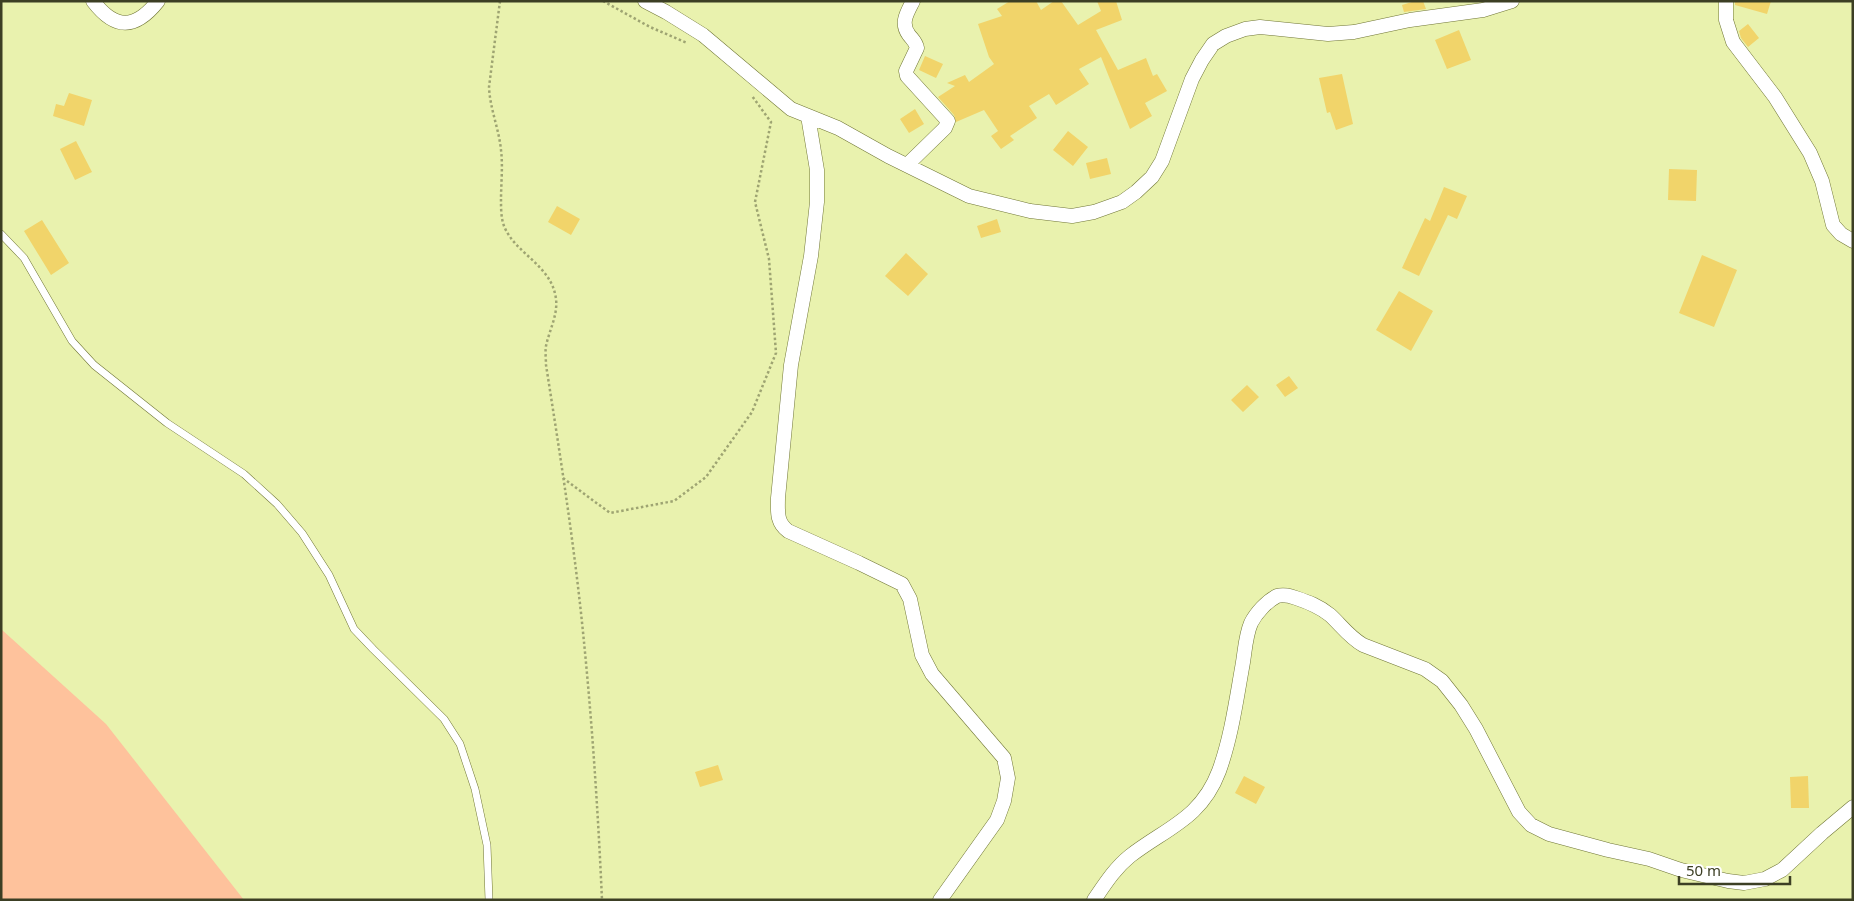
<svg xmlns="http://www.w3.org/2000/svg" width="1854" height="901" viewBox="0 0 1854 901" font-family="'Noto Sans',sans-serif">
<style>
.green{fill:#fec29c}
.building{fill:#f1d46a}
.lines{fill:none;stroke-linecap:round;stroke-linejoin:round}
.service-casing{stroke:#707636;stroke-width:8}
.minor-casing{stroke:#707636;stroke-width:15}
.path{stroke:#9ea472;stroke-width:2.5;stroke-dasharray:2.5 2.5;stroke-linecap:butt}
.service{stroke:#fff;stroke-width:7}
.minor{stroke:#fff;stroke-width:14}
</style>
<rect width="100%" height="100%" fill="#e9f2ae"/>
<!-- green -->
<path class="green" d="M1,629L106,724L244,900H1Z"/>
<!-- building -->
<path class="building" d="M1010,1H1036L1041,10L1054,1H1061L1078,25L1101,11L1097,1H1116L1122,20L1096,30L1118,70L1146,58L1153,76L1157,74L1167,91L1145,103L1152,116L1130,129L1101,57L1079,69L1089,84L1056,105L1049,94L1029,106L1037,118L1010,136L1014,140L1001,149L991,136L998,131L984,110L956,122L954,115L938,97L955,86L947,83L965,75L969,82L994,64L989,57L978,24L1002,16L997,9Z
M1415,1H1423L1426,9L1404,12L1402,5Z
M1735,1H1771L1767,14L1735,5Z
M1748,24L1759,38L1748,47L1741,38L1739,31Z
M1459,30L1471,60L1447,69L1435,40Z
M925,56L943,64L936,78L919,70Z
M1342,74L1353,124L1336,130L1330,112L1327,113L1319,78Z
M69,93L92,100L84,126L53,116L56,104L64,106Z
M915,109L924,124L909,133L900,119Z
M1068,131L1088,147L1073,166L1053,150Z
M76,141L92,172L75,180L60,149Z
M1107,158L1111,174L1090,179L1086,163Z
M1669,169L1697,170L1696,201L1668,200Z
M1444,187L1467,196L1457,219L1448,215L1419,276L1402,268L1425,218L1430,221Z
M557,206L580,219L571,235L548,222Z
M997,219L1001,232L981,238L977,226Z
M42,220L69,263L51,275L24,231Z
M906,253L928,274L908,296L885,276Z
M1702,255L1737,270L1714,327L1679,313Z
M1399,291L1433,311L1411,351L1376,330Z
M1289,376L1298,388L1285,397L1276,385Z
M1247,385L1259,397L1243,412L1231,400Z
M718,765L723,780L700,787L695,772Z
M1244,776L1265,787L1256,804L1235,793Z
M1808,776L1809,808H1791L1790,777Z"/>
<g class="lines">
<defs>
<path id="service" d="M1,234L24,258L72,341L94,365L167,423L244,474L277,504L302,533L329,575L354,629L373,649L444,719L460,744L475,789L487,845L489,900"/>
<path id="minor" d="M93,1C115,30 135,30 158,1
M645,1L666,12L703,35L791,109L838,128L888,156L969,196L1030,211L1072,216L1094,212L1122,202L1136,192L1152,177L1162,161L1192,79L1202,60L1213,44L1226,36L1245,29L1260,27L1328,34L1354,32L1410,20L1483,10L1512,1
M1726,1V20L1733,42L1775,97L1810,153L1822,181L1833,225L1841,234L1853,241
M808,116L817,170V202L811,256L791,365L778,498C778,511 776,522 788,531L859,563L902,584L910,599L922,655L932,674L1004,758L1008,778L1004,801L997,820L940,900
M907,165L945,128L948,121L907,76L906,71L917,48C916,42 913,40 909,35C900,23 907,13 913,1
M1094,900C1105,884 1115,868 1130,856C1166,828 1201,819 1219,771C1231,738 1236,702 1242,668C1245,653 1245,637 1251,623C1256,613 1267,601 1277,596C1284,594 1290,596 1296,598C1308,602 1319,606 1330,615C1341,625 1349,637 1363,645L1425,669L1442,681L1461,705L1476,729L1519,812L1531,825L1549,834L1608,850L1649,859L1681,870L1728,881L1744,883L1765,879L1782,870L1822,833L1853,807"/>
</defs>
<!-- service casing -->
<use href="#service" class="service-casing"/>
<!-- minor casing -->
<use href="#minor" class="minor-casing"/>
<!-- path -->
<path class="path" d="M500,1L489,87C490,109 499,129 501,150C503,166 501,184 501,200C501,208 501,218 504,226C515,254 552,265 556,299C558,315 549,331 546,346C545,352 546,359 546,365C560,454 574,543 583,632C592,721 598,810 602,900
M603,1L650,27L687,43
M563,478L610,513L674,501L706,477L752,412L776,353L769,259L755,202L771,122L752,96"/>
<!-- service -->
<use href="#service" class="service"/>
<!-- minor -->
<use href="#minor" class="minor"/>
</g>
<!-- border -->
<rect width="1854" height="901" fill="none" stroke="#3c3f24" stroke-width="5"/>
<!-- scale -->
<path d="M1679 876v8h111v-8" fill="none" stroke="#3c3f24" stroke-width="2.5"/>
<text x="1686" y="876" font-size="15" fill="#3c3f24" stroke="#ffffff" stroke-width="4" paint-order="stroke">50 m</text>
</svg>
